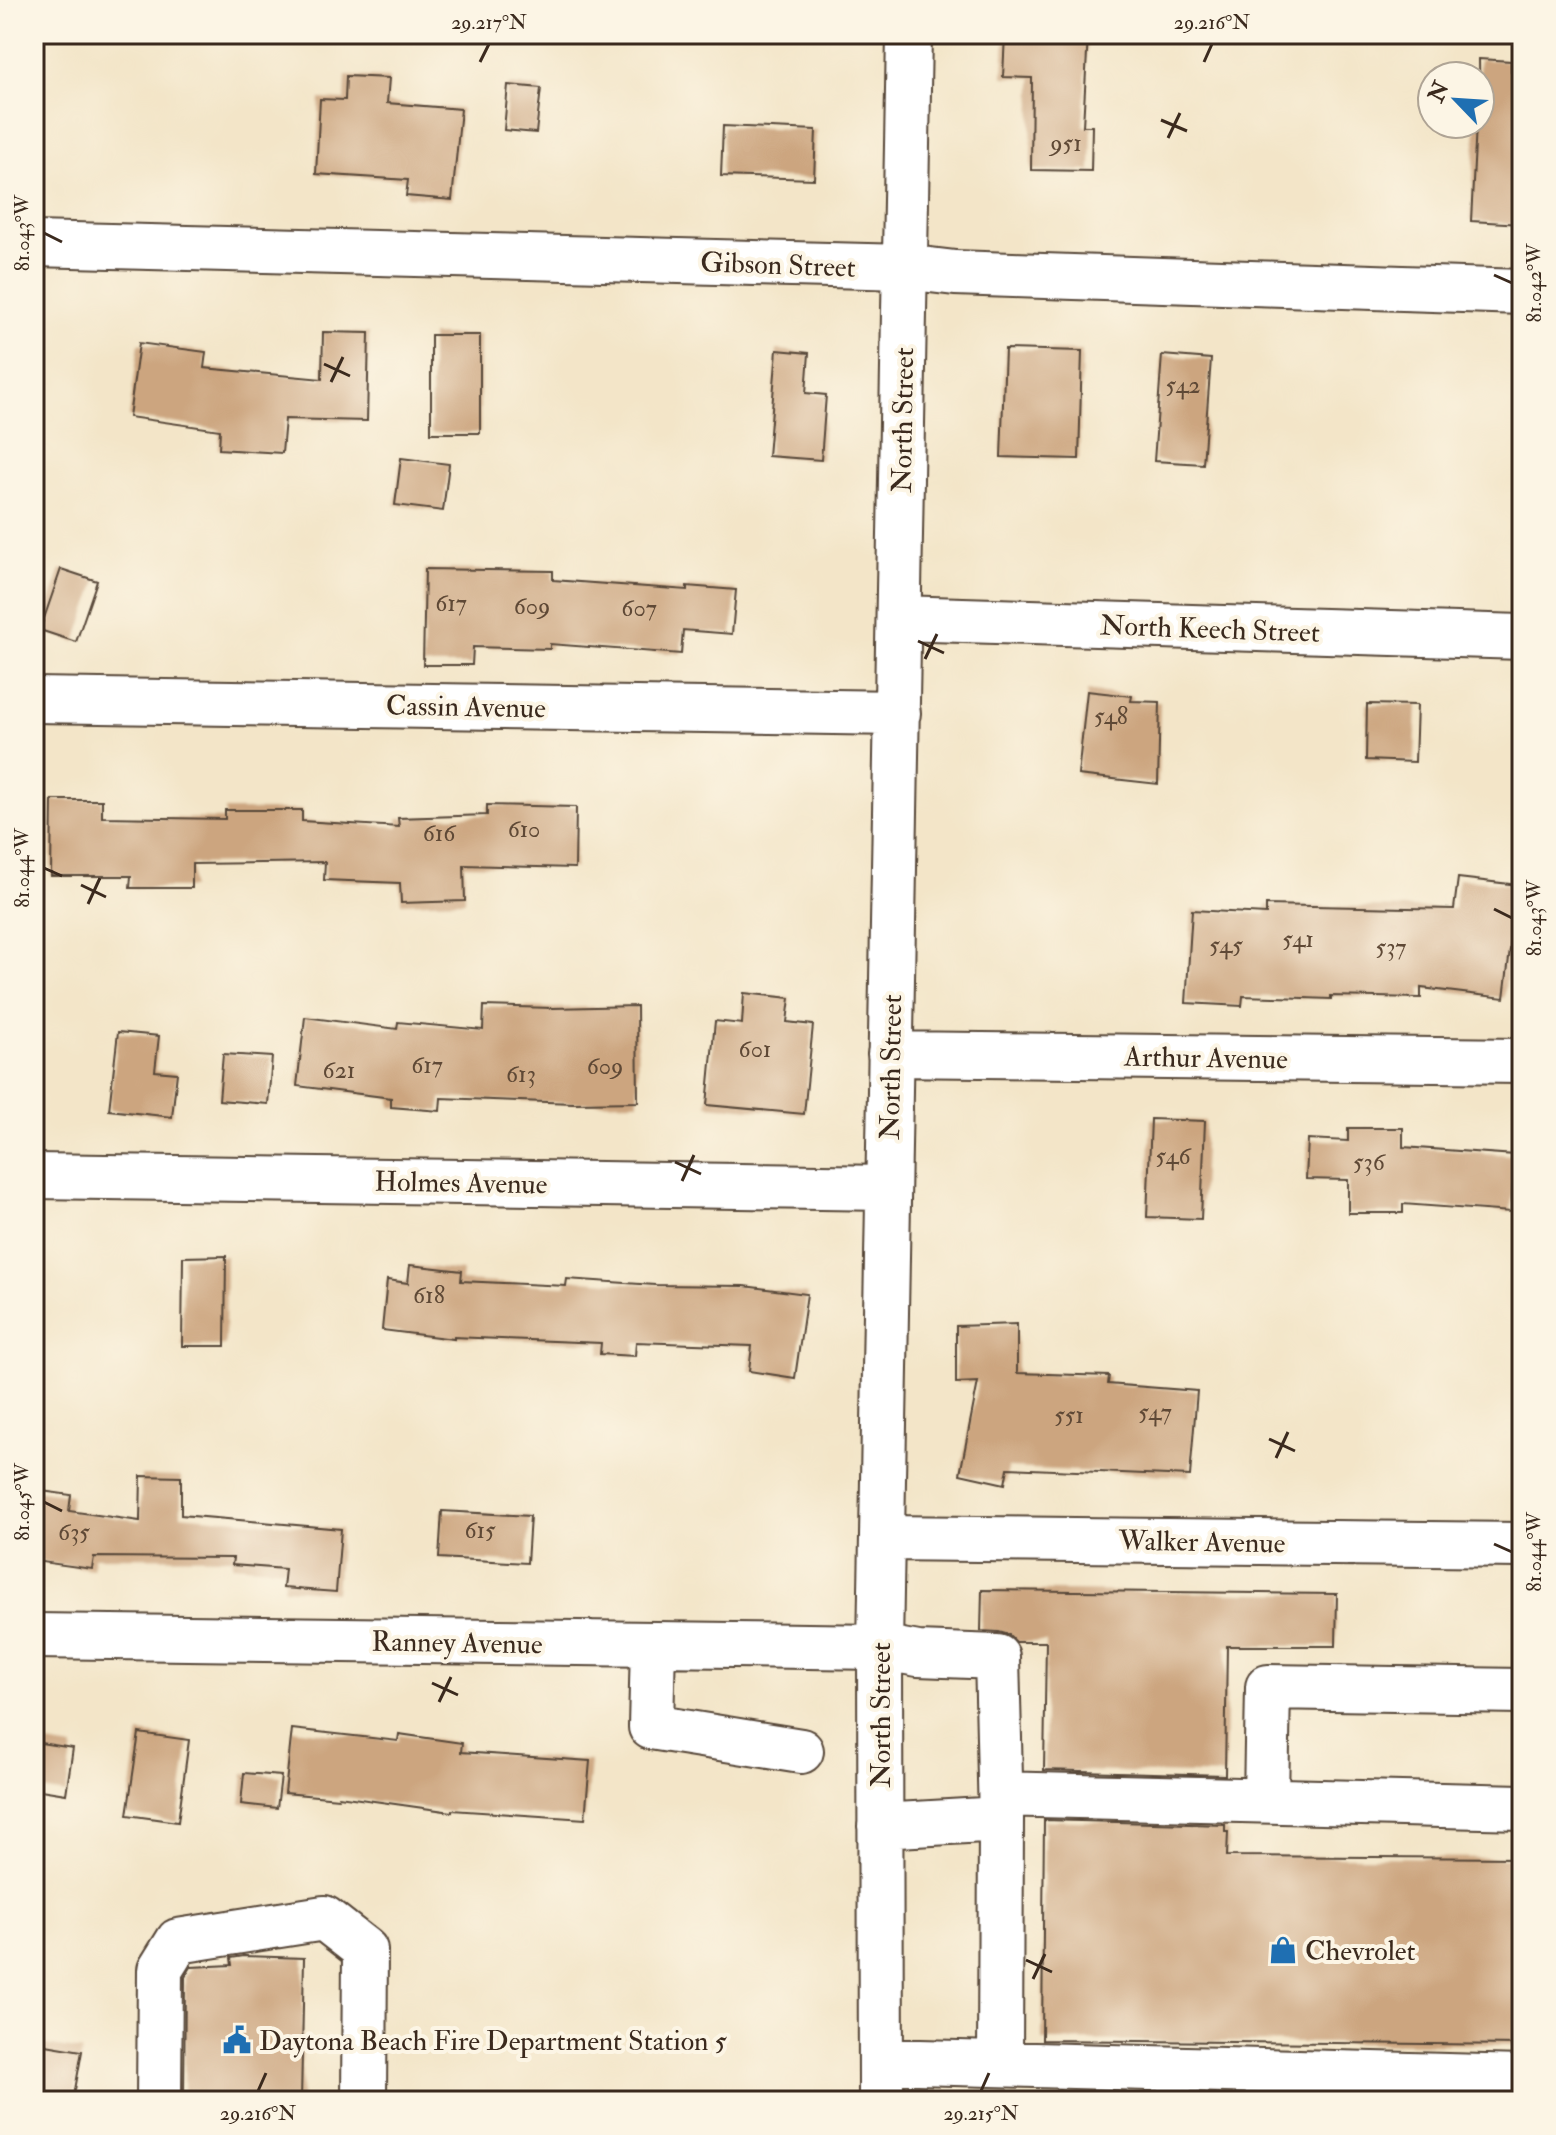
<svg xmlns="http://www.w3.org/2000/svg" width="1556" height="2135" viewBox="0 0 1556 2135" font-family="'IM FELL Double Pica',serif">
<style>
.building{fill:#cca57f}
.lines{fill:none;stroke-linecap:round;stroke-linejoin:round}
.minor-casing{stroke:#574638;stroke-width:48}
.minor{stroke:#fff;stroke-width:44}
.ticks{fill:none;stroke:#3b2a1e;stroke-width:3}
.labels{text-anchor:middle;stroke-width:8;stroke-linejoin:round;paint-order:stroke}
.number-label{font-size:24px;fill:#5f4936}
.street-label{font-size:28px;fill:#3b2a1e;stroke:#fcf5e5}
.poi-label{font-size:28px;fill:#3b2a1e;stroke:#fcf5e5;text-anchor:start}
.neatline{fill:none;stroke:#3b2a1e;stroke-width:3}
.ticks-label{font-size:20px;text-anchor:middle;fill:#3b2a1e}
</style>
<rect width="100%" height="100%" fill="#fcf5e5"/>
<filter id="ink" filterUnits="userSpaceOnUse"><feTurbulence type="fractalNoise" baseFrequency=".0125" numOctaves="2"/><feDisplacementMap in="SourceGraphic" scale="16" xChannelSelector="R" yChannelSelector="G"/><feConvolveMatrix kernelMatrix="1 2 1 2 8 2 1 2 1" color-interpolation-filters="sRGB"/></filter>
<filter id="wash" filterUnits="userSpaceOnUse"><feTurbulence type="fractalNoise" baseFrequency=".006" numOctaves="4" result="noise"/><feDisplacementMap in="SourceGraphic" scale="32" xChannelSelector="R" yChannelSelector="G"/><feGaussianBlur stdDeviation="1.8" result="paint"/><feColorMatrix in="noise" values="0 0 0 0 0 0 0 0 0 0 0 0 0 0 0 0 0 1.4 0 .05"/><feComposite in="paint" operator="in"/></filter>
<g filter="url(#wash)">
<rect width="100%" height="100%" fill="#f3e5c8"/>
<g id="blocks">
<!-- building -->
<path class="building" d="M1005,34H1088L1083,126H1092L1091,171L1031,170L1032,78L1003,77Z
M1479,59L1511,61V72L1522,73V224L1471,221L1476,124H1480Z
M346,76L389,78L387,103L461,109L452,200L406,196L408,180L316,174L320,99L345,100Z
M508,85L541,88L536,133L504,130Z
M723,126L816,130L814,179L721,176Z
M323,332L369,333L367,421L285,419L282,453L219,449L220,430L129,417L139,343L206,352L204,368L322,379Z
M431,335H480V433H431Z
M1005,349L1082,351L1079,459L1001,457Z
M777,350L809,353L806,393L826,395L821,460L768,456Z
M1162,355L1211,359L1203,464L1154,461Z
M401,458L449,464L443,511L395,505Z
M61,569L97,581L76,642L40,630Z
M425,569L553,571V580L687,590V586L736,590L732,634L683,630L681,654L550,644V649L473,647L472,665H423Z
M1087,691L1132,696L1131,701L1160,702L1158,784L1078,775Z
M1367,704L1417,705L1415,762L1366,760Z
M52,800H102V817L225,819V810H302V821L399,827L398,818L487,815V805L576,807L575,868L464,865L465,901L401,903L400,883L324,880L325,862L192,864V888H130L131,876H51Z
M1458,878L1518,885L1504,998L1421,988V998L1331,996V999L1243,996L1242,1006L1186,1003L1192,910L1266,914V905L1454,909Z
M744,993L790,998L787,1022L813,1025L804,1114L707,1105L715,1021L742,1024Z
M484,1006L553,1008L637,1006L638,1102L574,1103L441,1098L440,1111L391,1107V1098L297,1086L305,1017L397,1029L398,1022L483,1030Z
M118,1032L159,1036L155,1071L177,1073L172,1117L109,1110Z
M223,1054L272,1057L268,1104L219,1100Z
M1151,1119L1205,1121L1201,1219L1147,1217Z
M1348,1128H1403V1147L1515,1155L1511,1212L1403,1204V1213H1348V1180L1306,1179L1308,1139L1348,1141Z
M226,1256L225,1346H182L183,1257Z
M410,1265L462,1271L461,1281L566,1286L567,1279L655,1285L744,1286L807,1294L795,1378L749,1371L752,1346L636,1342L635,1356L600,1354L601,1343L454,1337V1339L382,1330L387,1280L408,1283Z
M1017,1324V1373L1109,1376L1108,1384L1197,1391L1190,1476L1008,1468L1005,1484L960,1474L978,1382L956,1383V1326Z
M141,1476L181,1477V1515L341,1529L336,1592L283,1588L285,1569L232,1565L233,1558L94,1557L92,1569L34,1561V1490L71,1495L69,1511L140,1521Z
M442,1511L530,1516L527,1563L439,1558Z
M982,1590L1337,1594L1336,1646H1227L1225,1775L1044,1770L1046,1642H1016L1009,1635L999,1632L981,1631Z
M292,1729L398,1741L399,1734L462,1743L461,1752L590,1761L585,1819L452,1810V1812L339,1796L338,1798L285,1793Z
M139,1733L189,1740L178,1822L127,1815Z
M34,1742L73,1748L66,1794L34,1789Z
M244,1773L281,1776L277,1808L241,1804Z
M1044,1820L1225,1825V1832H1228L1227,1856L1522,1858V2045L1042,2040Z
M244,1956L304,1958L301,2101H184L185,1977L191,1967L232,1965L231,1958Z
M34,2043L82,2051L73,2101H34Z"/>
</g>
</g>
<g filter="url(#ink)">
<use href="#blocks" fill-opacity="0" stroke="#574638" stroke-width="2"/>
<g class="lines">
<defs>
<path id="minor" d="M34,244L905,267L955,273L1522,292
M899,618L1522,637
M34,700L898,713
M890,1054L1522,1061
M34,1176L888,1188
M882,1538L1522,1545
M34,1636L880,1647L918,1654L997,1657L1001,1819L880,1826
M653,1644L651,1727L801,1751
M1001,1794L1522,1807
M1266,1800L1268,1687L1522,1691
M881,2061L1522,2078
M1000,2064L1001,1819
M159,2101L160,1970L178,1941L324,1918L365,1950L364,2101
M881,2101L880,1647L909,34"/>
</defs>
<!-- minor casing -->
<use href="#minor" class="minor-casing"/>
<!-- minor -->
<use href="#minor" class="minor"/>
</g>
</g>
<!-- ticks -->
<path class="ticks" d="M480,62L489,44M1204,62L1212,44M1161,120L1187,131M1168,138L1180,113M44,233L62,242M1494,275L1512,283M324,364L350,376M331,382L343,357M918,641L944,653M925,659L937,634M44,868L62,876M81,885L106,897M88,904L100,878M1494,909L1512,918M675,1162L701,1174M682,1181L694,1155M1269,1439L1295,1451M1276,1458L1288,1432M44,1502L62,1511M1494,1544L1512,1552M432,1683L458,1695M439,1702L451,1677M1026,1960L1052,1972M1033,1979L1045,1954M258,2091L266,2073M981,2091L989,2073"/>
<!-- icons -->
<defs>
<symbol id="shop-bare" viewBox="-9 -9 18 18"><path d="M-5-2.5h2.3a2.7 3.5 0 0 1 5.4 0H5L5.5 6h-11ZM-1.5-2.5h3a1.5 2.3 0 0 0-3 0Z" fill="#1f6fb2" stroke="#fcf5e5" stroke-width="2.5" paint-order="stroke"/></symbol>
<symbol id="civic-bare" viewBox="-9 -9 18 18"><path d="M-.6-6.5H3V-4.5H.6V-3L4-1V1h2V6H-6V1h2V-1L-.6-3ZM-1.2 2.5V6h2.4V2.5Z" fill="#1f6fb2" stroke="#fcf5e5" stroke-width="2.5" paint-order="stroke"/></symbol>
</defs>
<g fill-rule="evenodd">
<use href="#shop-bare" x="1263" y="1930" width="40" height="40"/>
<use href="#civic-bare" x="217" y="2020" width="40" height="40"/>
</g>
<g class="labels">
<!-- number labels -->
<g class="number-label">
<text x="1066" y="151">951</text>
<text x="1183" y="393">542</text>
<text x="451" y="611">617</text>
<text x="532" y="614">609</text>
<text x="639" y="616">607</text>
<text x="1111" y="724">548</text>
<text x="524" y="837">610</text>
<text x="439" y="841">616</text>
<text x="1298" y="947">541</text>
<text x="1226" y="953">545</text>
<text x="1391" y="955">537</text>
<text x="755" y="1057">601</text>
<text x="427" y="1073">617</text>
<text x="605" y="1074">609</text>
<text x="339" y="1078">621</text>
<text x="521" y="1082">613</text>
<text x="1173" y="1164">546</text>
<text x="1369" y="1170">536</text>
<text x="429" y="1303">618</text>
<text x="1155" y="1420">547</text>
<text x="1069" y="1423">551</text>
<text x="480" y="1538">615</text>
<text x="74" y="1540">635</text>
</g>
<!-- street labels -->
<g class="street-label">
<text transform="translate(778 264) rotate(2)" y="10">Gibson Street</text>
<text transform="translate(902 420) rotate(-89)" y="10">North Street</text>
<text transform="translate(1210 628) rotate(2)" y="10">North Keech Street</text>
<text transform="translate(466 706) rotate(1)" y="10">Cassin Avenue</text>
<text transform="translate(1206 1057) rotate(1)" y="10">Arthur Avenue</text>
<text transform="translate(890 1067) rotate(-89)" y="10">North Street</text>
<text transform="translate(461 1182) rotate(1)" y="10">Holmes Avenue</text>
<text transform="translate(1202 1541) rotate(1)" y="10">Walker Avenue</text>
<text transform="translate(457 1642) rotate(1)" y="10">Ranney Avenue</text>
<text transform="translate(880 1715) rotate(-90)" y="10">North Street</text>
</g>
<!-- poi labels -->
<g class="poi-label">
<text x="1305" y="1960">Chevrolet</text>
<text x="259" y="2050">Daytona Beach Fire Department Station 5</text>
</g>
</g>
<!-- margin -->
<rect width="1556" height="2135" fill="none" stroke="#fcf5e5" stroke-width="88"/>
<!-- north arrow -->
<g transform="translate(1456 100) rotate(295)"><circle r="38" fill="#fcf5e5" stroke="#afa495" stroke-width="2"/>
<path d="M0-6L14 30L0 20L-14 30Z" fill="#1f6fb2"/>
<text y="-12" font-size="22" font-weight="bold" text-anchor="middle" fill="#3b2a1e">N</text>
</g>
<rect x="44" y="44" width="1468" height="2047" class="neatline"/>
<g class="ticks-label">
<text x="489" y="29">29.217°N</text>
<text x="1212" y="29">29.216°N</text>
<text transform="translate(22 233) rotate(-90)" y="7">81.043°W</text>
<text transform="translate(1534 283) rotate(-90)" y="7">81.042°W</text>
<text transform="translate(22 868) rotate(-90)" y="7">81.044°W</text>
<text transform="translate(1534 918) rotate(-90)" y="7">81.043°W</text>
<text transform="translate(22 1502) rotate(-90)" y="7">81.045°W</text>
<text transform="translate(1534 1552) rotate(-90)" y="7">81.044°W</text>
<text x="258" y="2120">29.216°N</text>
<text x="981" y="2120">29.215°N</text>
</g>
</svg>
